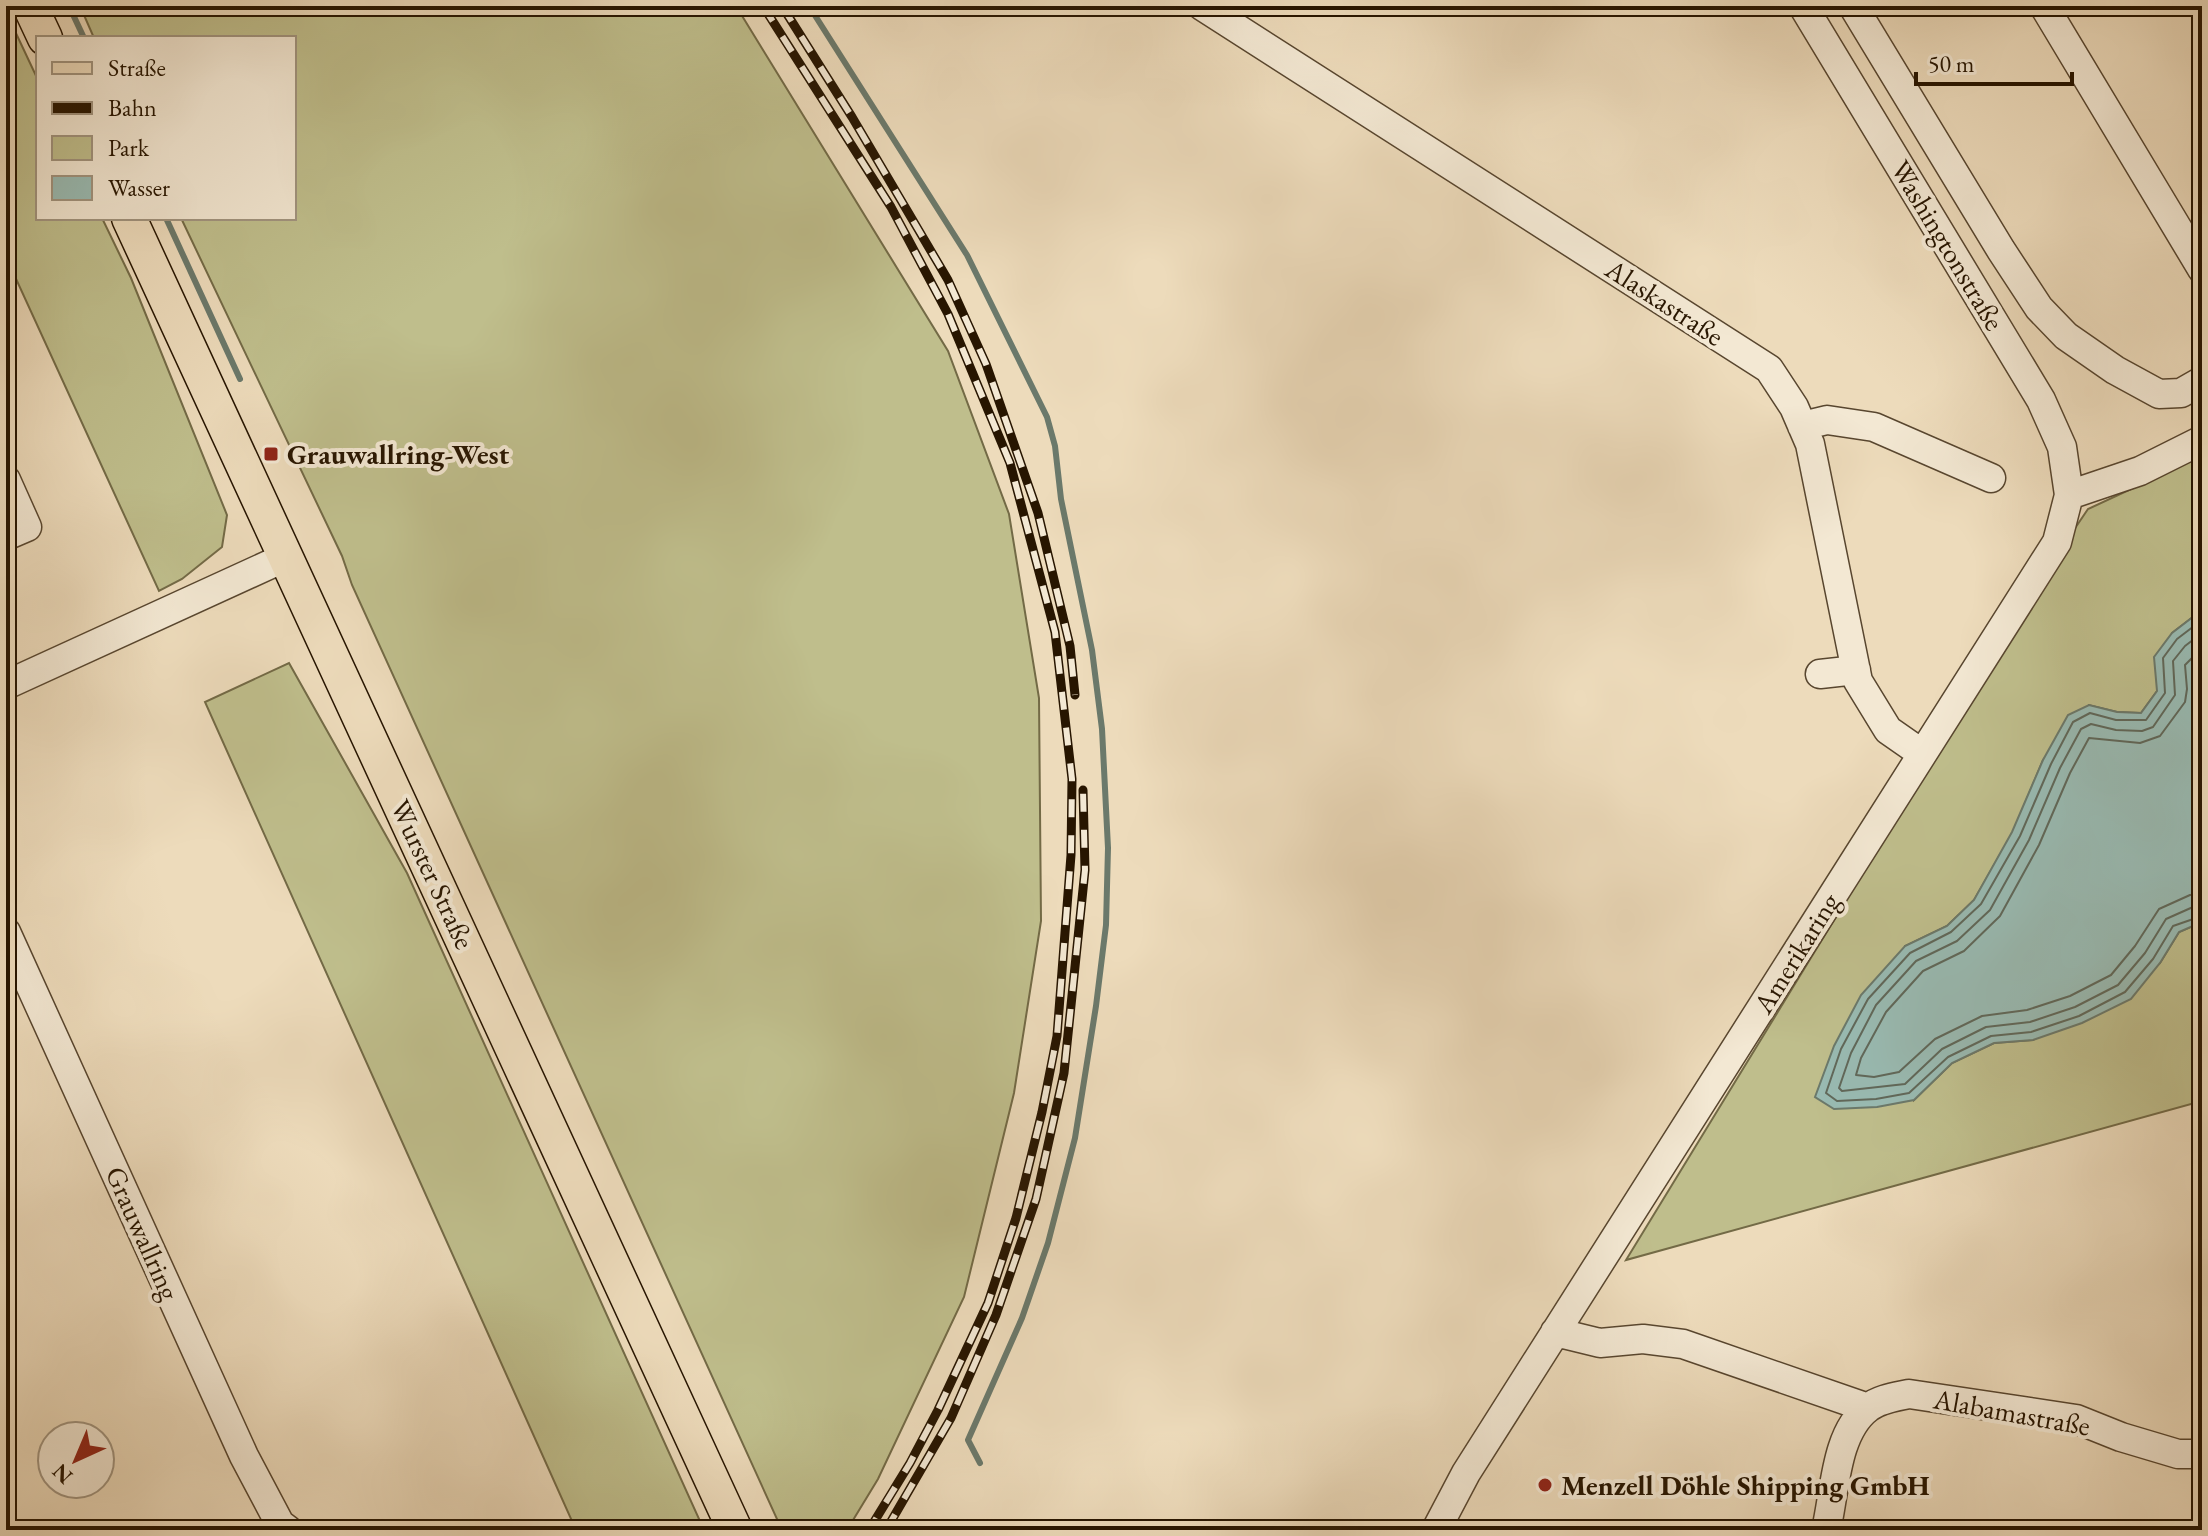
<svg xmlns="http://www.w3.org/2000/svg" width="2208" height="1536" viewBox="0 0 2208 1536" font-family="'EB Garamond',serif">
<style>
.green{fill:#bfbe8c;stroke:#736a46;stroke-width:2}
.water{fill:#99bbb3;stroke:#6b796b;stroke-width:2}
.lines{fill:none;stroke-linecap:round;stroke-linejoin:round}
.shore{stroke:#60685a;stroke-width:2}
.stream{stroke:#6b796b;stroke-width:6}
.minor-casing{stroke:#58462f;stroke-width:31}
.major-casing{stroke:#271500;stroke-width:37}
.minor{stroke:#f3e8d3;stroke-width:28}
.major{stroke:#eddbbb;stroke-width:34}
.rail-casing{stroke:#271500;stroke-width:9}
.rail{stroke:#f3e8d3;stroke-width:6;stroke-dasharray:18;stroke-linecap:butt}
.poi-dot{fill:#8f2418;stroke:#f3e8d3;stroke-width:3}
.labels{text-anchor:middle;stroke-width:8;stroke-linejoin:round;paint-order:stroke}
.street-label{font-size:28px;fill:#271500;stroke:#f3e8d3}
.poi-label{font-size:28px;font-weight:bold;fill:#271500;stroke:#f3e8d3;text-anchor:start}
</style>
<rect width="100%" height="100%" fill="#eddbbb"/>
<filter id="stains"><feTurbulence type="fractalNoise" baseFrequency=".0025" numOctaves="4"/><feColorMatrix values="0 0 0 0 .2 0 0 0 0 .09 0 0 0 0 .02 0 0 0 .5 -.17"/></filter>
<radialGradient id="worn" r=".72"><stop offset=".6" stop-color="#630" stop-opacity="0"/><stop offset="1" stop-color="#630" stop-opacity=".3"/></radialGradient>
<!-- green -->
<path class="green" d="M80,6H736L948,351L1009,514L1039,698L1041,921L1014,1093L964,1297L878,1479L847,1530H782L352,585L342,556L181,218H294V38H94Z
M6,12L38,80V218H102L131,278L227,515L222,547L182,579L159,591L6,257Z
M2202,456V610L2172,633L2157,691L2141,713L2117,712L2089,705L2043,760L2013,832L1974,900L1947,926L1905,946L1914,1100L1952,1063L1994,1043L2033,1040L2160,963L2179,932L2202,922V1101L1626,1260L2063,546L2088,509Z
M289,663L407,873L704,1530H576L205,702Z"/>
<!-- water -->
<path class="water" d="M2202,610V922L2179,932L2160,963L2131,999L2082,1023L2033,1040L1994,1043L1952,1063L1914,1100L1877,1107L1834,1109L1815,1097L1834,1046L1861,995L1905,946L1947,926L1974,900L2012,832L2043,760L2068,715L2089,705L2117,712L2141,713L2157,691L2154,657L2172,633Z"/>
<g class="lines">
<!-- shore -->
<path class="shore" d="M2202,620L2177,639L2163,658L2165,693L2146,720H2116L2090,713L2073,722L2051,764L2020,836L1981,904L1951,932L1910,953L1868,999L1841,1049L1826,1093L1837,1101L1876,1099L1909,1093L1948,1057L1991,1036L2031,1032L2079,1016L2125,992L2153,959L2173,926L2202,916
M2202,633L2185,646L2173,661L2175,695L2153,727L2142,731L2116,730L2091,724L2081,729L2060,768L2029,840L1990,910L1957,941L1916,961L1876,1005L1851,1053L1839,1088L1842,1091L1905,1084L1942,1049L1986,1027L2030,1022L2075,1007L2118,985L2145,953L2166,919L2193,907L2202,906
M2202,648L2185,665L2187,689L2185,702L2160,736L2140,743L2089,738L2070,773L2039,845L2000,916L1964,951L1923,971L1886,1012L1861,1058L1856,1075L1874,1077L1899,1072L1935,1039L1982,1016L2027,1010L2070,996L2111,975L2135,946L2159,909L2190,895L2202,894"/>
<!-- stream -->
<path class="stream" d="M69,6L84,38
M809,6L967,255L1047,417L1055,446L1061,499L1092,650L1102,729L1108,848L1106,925L1096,1006L1075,1138L1048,1243L1022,1318L968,1440L980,1463
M166,218L240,379"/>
<defs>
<path id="minor" d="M1202,6L1769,369L1794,407L1810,444L1858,681L1888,730L1921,753
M1853,6L2001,250L2039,308L2066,336L2115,370L2159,394L2181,393L2202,381
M2044,6L2202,269
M1802,426L1827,420L1874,427L1991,478
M6,480L27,527L6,536
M2069,495L2140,471L2202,440
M1820,674L1856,670
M6,685L286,557
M6,932L244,1456L280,1524L288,1530
M1555,1332L1600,1343L1643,1339L1683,1344L1868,1408
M1436,1530L1466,1473L2057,542L2069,495L2062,447L2041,400L1803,6
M1826,1530C1835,1493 1835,1433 1868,1408C1879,1399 1895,1397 1909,1394L2076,1419L2121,1437L2178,1454H2202"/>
<path id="major" d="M30,6L45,38
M129,218L735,1530"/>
</defs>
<!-- minor casing -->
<use href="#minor" class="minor-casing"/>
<!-- major casing -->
<use href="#major" class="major-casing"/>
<!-- minor -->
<use href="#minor" class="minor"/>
<!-- major -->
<use href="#major" class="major"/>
<defs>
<path id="rail" d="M763,6L891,207L948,314L1010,463L1055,632L1072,779L1071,855L1057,1036L1042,1112L1016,1218L988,1303L938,1410L910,1463L869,1530
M782,6L852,117L948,280L986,364L1038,513L1070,646L1075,695
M886,1530L951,1418L996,1315L1036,1199L1064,1073L1085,870L1083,790"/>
</defs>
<!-- rail casing -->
<use href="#rail" class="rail-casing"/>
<!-- rail -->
<use href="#rail" class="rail"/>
</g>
<!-- markers -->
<g class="poi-dot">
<rect x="263" y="446" width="16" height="16" rx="4"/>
<circle cx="1545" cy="1485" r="8"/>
</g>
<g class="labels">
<!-- street labels -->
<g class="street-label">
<text transform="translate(1948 245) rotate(59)" y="10">Washingtonstraße</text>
<text transform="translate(1665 302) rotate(33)" y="10">Alaskastraße</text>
<text transform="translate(433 874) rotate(65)" y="10">Wurster Straße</text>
<text transform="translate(1796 953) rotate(-58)" y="10">Amerikaring</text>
<text transform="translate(143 1233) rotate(66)" y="10">Grauwallring</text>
<text transform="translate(2012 1412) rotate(10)" y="10">Alabamastraße</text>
</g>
<!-- poi labels -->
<g class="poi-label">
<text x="287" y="464">Grauwallring-West</text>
<text x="1561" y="1495">Menzell Döhle Shipping GmbH</text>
</g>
</g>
<!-- margin -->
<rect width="2208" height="1536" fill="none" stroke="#eddbbb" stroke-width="32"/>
<rect x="8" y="8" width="2192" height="1520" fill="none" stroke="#271500" stroke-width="4"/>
<rect x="16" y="16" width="2176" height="1504" fill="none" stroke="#271500" stroke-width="2"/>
<!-- legend -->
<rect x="36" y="36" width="260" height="184" fill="#f3e8d3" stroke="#a1947f" stroke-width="2"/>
<rect x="52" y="62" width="40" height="12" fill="#eddbbb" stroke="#a1947f" stroke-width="2"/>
<text x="108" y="76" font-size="24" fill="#271500">Straße</text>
<rect x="52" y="102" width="40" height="12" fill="#271500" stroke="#a1947f" stroke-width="2"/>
<text x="108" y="116" font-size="24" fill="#271500">Bahn</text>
<rect x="52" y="136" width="40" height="24" fill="#bfbe8c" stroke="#a1947f" stroke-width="2"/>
<text x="108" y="156" font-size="24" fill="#271500">Park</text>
<rect x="52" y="176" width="40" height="24" fill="#99bbb3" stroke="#a1947f" stroke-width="2"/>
<text x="108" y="196" font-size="24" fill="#271500">Wasser</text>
<!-- north arrow -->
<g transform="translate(76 1460) rotate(224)"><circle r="38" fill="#f3e8d3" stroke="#a1947f" stroke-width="2"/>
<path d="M0-6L14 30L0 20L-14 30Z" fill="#8f2418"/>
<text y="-12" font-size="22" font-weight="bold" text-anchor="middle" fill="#271500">N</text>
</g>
<!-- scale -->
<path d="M1916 72v12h156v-12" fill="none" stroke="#271500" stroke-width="4"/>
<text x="1928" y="72" font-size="24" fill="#271500" stroke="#f3e8d3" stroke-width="6" paint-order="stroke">50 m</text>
<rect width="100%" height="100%" filter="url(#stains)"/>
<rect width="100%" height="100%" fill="url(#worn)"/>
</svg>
